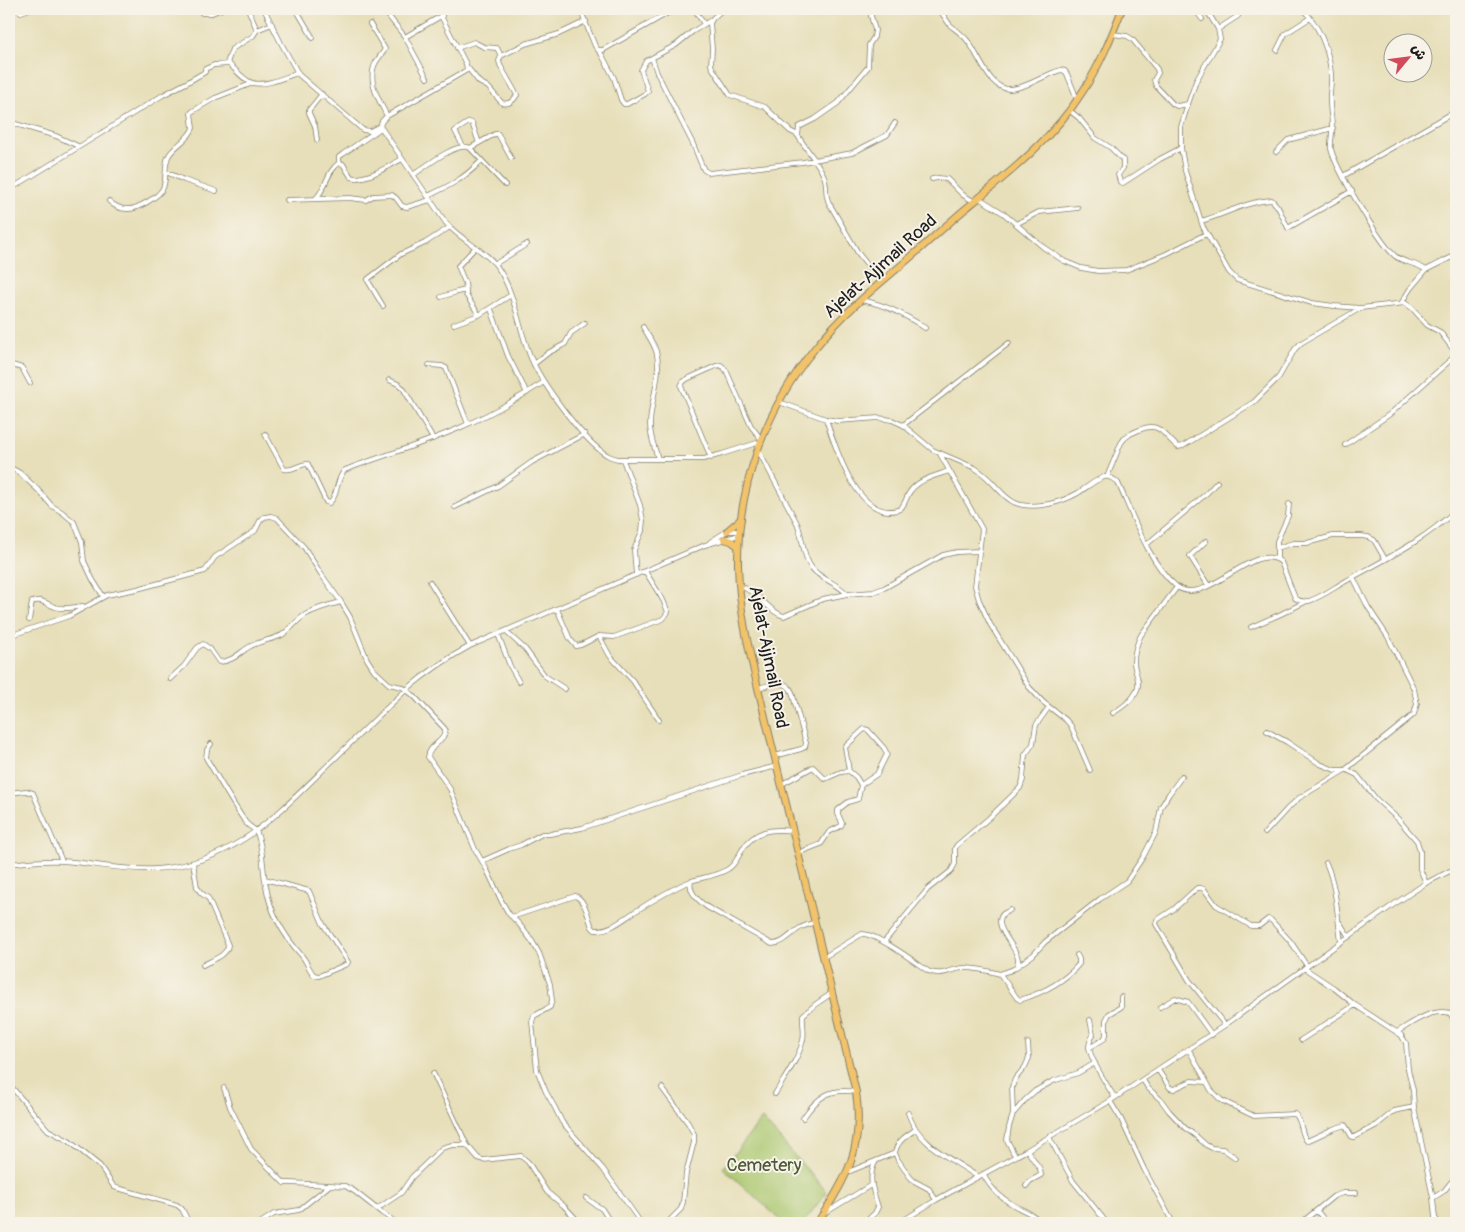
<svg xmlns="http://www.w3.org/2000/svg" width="1465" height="1232" viewBox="0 0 1465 1232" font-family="Pangolin,'Playpen Sans Arabic',sans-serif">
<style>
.green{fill:#a9c66c;stroke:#627144}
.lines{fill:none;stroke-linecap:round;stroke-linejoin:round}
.street-casing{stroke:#827e6a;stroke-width:5.5}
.primary-casing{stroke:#827e6a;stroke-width:8}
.street{stroke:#fff;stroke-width:4}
.primary{stroke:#f2c36a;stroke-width:6}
.labels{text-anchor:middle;stroke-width:4;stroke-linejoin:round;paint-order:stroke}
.street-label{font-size:18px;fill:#1c1c1c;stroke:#f7f3e8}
.park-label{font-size:18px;fill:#4d5838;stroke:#f7f3e8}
</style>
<rect width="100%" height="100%" fill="#f7f3e8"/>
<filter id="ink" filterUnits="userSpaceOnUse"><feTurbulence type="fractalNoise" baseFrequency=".02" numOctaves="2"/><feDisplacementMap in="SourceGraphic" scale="10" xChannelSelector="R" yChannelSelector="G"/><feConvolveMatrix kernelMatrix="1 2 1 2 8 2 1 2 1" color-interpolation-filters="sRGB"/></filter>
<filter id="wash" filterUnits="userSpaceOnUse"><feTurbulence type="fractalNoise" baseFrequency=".0096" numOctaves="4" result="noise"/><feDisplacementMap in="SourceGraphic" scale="20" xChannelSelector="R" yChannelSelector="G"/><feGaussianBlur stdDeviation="1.12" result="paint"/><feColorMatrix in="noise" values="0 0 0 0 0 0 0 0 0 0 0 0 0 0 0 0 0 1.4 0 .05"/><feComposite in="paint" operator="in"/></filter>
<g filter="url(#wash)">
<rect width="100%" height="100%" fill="#e7dfb9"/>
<!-- green -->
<path class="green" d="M762,1119L827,1192L803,1223H784L723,1168Z"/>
</g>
<g filter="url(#ink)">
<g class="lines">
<defs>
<path id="street" d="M16,9L21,12L30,9
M199,9L202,13H212L222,9
M264,9L281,43L299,75L363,130L370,131L380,126
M296,9L313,38
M383,9L405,37L427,78
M446,9L442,13V18L466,64L467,70L387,116L382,121L380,126L446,223C460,240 487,251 498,268C515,293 518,325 529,353C538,379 584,442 607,455C610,457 614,458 618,459H704L722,454L760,442
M580,9L595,46L602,55L614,78L621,100L624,104H627L645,94L648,91L641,70L646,61L676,45L692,32L711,20
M694,9L704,24
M723,9L713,18L710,23L712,49L711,65L713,69L730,95L765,107L790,131L798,135
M872,9L871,16L875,30L874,37L869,45L868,67L838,103L815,119L799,127L798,136C806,149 818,162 824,176C828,186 824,193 829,203L858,253L881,282
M939,9C943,14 946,20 950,25C956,30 962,34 967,40C979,54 989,91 1011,89C1030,87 1043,75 1061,70L1065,71L1067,74L1077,99
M1195,9L1202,19
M1206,9L1218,29L1220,39L1196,81L1188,104L1181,127V148L1185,171L1203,227L1229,272L1237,280L1312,303L1334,306L1361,308L1405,303L1412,308L1427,325L1440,332L1456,353
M1302,9C1319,24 1329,51 1331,73C1332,83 1329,93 1330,103C1330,111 1332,118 1332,126C1333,133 1330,141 1331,149C1336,169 1379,242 1395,256C1404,263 1417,263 1426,270L1410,289L1402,302
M1454,9L1456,16
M370,24L385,49C383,53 379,57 376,62C366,80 379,100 387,116
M1218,29L1238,16L1242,9
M257,30L272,24
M1113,34L1127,36L1132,39L1157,69L1158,73L1154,80L1156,86L1173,104L1177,106L1188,104
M405,37L441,16
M457,48L474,42L484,47L497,48L501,56L499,61L500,65L517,95C514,100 509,105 502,103L488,87L479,82L468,68
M598,50H603L675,9
M1277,50L1285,34L1310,18
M501,56L525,44L559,34L586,21
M652,58L657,73L693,144L702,166L704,170L709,173L803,162L852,153L887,135L895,123
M227,63L232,49L253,36L257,30L248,9
M1069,110L1079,118L1095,138L1111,148L1123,160V168L1118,175L1120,182L1123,183L1160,159L1181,148
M9,122L56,136L78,146
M317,140L315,126L309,113V110L322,94
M463,146L455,131L469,122L472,123L479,143
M470,148L495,134H498L511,158
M1276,152L1288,140L1333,128
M339,163V157L343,154L381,128
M166,172L184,180L216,191
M413,175C425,167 457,141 470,148L505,185
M1343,176L1456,111
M932,179L938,178L947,179L963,195L975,202
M9,190L163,95L186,83L205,72V69L214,65L229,64C236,70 242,78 250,82C262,88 286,77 297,73
M428,196C449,186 464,179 481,161
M979,198L1003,213L1043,247L1064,261L1081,268L1098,271L1126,270L1166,254L1206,234
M315,199C326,190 326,172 339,163L343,164L351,177C364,182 391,165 402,159
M287,200L350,198L366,200L373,196L392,195L396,198L402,206L407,207L430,200
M109,201C114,206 120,209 127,209C136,210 159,197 163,188C167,178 164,167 168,157C173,146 188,141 193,128L191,113L193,111L215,98L253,83
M1201,221C1224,215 1247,201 1272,200L1278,207L1288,228L1352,191
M1016,224L1039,212L1078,208
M495,264L527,244
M1426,270L1456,255
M466,290L465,283L458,266L475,248
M441,297L457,292L466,290V295L479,315
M861,300C883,304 906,315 925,328
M383,306L368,281V279L401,254L425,243L450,227
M491,309L508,356L527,393
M454,324L479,315L511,295
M643,327C647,334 653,342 656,351C663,374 650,401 650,425C650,437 655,448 658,459
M9,364L22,368L30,383
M534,364L548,353L565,344L571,333L585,323
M429,365L442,366L446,368L468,424
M389,380L398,384L403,388L433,439
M779,402L826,419L838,421L879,418L892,420L903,425L933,450L975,468C1006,488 1002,513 1049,504C1059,502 1069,498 1078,493C1086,488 1095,480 1104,477C1110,476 1114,479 1118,483C1133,515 1148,562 1176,586C1206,610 1253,539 1281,562L1295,598C1299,601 1304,602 1309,601C1322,597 1335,587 1346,581C1384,560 1425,540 1456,510
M826,419C835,446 854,509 888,511C892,511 896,511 900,509C905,505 906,498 909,493C918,479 935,476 949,471
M903,425L1009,343
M265,434L284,469C292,472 300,463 308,464L326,502L329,503C339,496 335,479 345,470C382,456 420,445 457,429C487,416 516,400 544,382
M1345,445L1390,414L1456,355
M758,450L797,523C804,539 802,563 818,574C828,582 838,584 847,594
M940,454L982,529L975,586L979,600L990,624L1029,687L1043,702L1066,720L1071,726L1090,770
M711,458L681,386L683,382L687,379L716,366L721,365L726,370L751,426L761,439
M623,460L640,505L643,520L642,531L634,550L636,575
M9,467L20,473L38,490L52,506L62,512L74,522L82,542L84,561L93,580L103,596
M1107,477L1121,443C1125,436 1132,433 1139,430C1160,420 1164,436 1178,447L1183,446L1254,402L1279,377L1295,349L1301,343L1359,309
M455,507L498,486L532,462L585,434
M1206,541L1190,556L1208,585
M710,542L727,531H739
M1146,545L1207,493L1217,482
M1277,548L1293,543H1307L1333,536H1361L1368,537L1374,540L1385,559
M1277,559V541L1288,516L1289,504
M430,582L470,646
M739,586C759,591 769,613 784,616L823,599L847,594L873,592L884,588L943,555L957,552L980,551
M557,609L570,639L576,646L581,645L599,636L614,637L663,619L668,612L663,600L645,571
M29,620L32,602C40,598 47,604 55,607C64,610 74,607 83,606
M1251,627L1281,614L1307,601
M505,631L525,649L545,676L565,689
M498,634L510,666L519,682
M9,636L69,616L107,595L137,589L205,571L215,557L255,531L260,521L264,517L271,516L277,518L304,547L321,574L341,602L350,617L367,659L374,670L389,684L402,687L413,695L445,729C446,742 429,744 428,757L450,789L475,849L487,870L502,902L509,914L519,924L532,941L539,953L550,984L552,1000L550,1007L534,1016L532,1022L537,1070L546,1092L554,1106L562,1122L603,1169L641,1223
M599,636L610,656L633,681L659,720
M170,679L184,666L197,648L203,644L210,649L219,662C232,662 239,653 249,647C259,641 272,640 282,635C291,629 296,621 305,615C316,608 329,605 341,602
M758,688C771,685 785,677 792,692L806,743L805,747L801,749L775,756
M1113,713C1121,708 1132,701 1136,692C1142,682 1134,672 1134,662C1134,653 1137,643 1141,635L1177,587
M1267,731L1287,742L1320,764L1335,770H1347L1357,775L1376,799L1398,819L1417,841L1420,851V869L1426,883
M211,744L207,750L206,758C219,779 232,803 246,823C250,827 255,829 257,833C264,850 262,869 266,886C270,912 285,937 302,956C307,962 309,970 314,975L319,976L347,964L348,962L323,924L309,891L265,879
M849,771L845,747L864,729L868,730L884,748L887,754L877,774L861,785
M782,784L813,767L825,779L841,772L849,771L856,777L861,785L858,799L848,802L838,810V814L842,823L841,826L829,832L821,844L798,853
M9,793L26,791L33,793L62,861
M793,831C771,828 755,830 742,850C738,857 735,865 728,869C717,876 703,877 691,881C688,892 699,901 707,907L772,944C784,944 790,934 800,928C805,925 810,924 815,922
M1265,833L1287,809L1299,798L1345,770L1412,716L1414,714L1417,704L1414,689L1388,637L1368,607L1353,577
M482,861L509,849L521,845L542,834H550L582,828L742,775L777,766
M193,863L197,887L201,893L208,898L228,945C227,956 212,960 203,965
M1326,863C1337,888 1337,915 1341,942
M9,864C26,862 44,860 62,861C93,863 124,871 156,869C233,863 275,817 327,766C353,741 379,715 406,690C426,673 446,659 470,646L705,545L739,535
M512,917L575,896C585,899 588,917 592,927L595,930C611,931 623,919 636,911C654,900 672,888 691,881
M1340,923L1349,937
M884,942L928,889L951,871L955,864V848L957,845L989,818L1020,788L1023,780L1025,755L1033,744L1036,725L1049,707
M824,957L862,934C876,933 915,962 928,971C943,977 949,969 964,968C975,968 989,971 1000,974L1017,998L1020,1000C1042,993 1065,981 1079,964V959L1077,955
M1016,967L1033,955L1045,942L1100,899L1127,881L1143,857L1156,832L1161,807L1169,794L1182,776
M1304,968L1334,988L1355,1005L1401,1035L1406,1043L1408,1069L1413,1090L1414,1107L1433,1198L1435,1218L1438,1222L1441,1223
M1000,974C1004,972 1011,971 1015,968C1029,954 989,929 1003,914C1005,912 1008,912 1010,910
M1160,1007L1175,998L1188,1002L1212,1035
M1090,1020L1093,1035C1091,1039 1089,1042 1089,1047C1090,1059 1108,1087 1115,1098
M1225,1025L1189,980L1156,924L1157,920L1174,909L1197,888H1201L1204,889L1216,905L1251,926H1259L1268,919L1271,920L1291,942L1307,966
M1397,1032C1412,1023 1431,1008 1450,1013L1456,1023
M1301,1040L1355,1005
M1089,1048L1104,1039L1106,1035V1020L1109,1014L1121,1007V997
M1189,1050L1211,1090L1221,1100L1227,1103L1254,1116L1295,1114C1303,1121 1300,1134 1307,1141L1333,1129L1345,1125L1352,1137H1354L1377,1125L1394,1111L1414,1107
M1158,1070L1170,1088L1174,1089L1191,1081L1206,1082
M433,1073L467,1145L478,1158L483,1160L521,1156L528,1162L547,1192L564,1206L580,1223
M1143,1080L1148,1088L1161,1100L1169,1111L1185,1128L1196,1136L1206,1145L1212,1148L1223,1149L1236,1158
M9,1084L48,1130L69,1141L100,1166L114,1187L177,1205L182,1209L189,1223
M224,1088L230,1107L251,1149L281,1180L284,1183H290L330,1185
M662,1088L688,1123L694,1134V1142L686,1173L683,1202L681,1209L667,1223
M775,1094C785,1077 799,1058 803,1040C805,1031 802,1024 803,1015L816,1004L832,993
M1110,1101L1121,1119L1144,1169L1173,1223
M908,1113C919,1146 951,1158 978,1177
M1013,1114L1025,1100L1035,1091L1053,1081L1078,1073L1095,1063
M803,1118C818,1096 830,1088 856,1092
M1049,1137L1073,1181L1107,1223
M895,1153L898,1160L910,1177L914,1181L929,1189L936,1200
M1015,1156L1007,1140L1009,1127L1013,1114L1012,1087L1015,1079L1025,1067L1029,1058L1028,1043
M848,1172L895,1153C897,1141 906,1136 915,1130
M983,1174C992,1191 1002,1199 1019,1208C1028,1213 1035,1215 1042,1223
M1026,1186L1030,1181L1041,1175L1040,1169L1027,1150
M586,1198L602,1209L611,1223
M1433,1198L1444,1191L1456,1176
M377,1209L401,1193L412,1177L442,1148L452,1145H467
M1317,1211L1327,1223
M825,1213L871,1185
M260,1223L274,1214L299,1210L330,1185L345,1186L354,1191L382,1213L397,1223
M864,1223L875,1213L878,1207C873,1191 867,1176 876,1161
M899,1223L936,1200L1027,1150L1110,1101L1225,1025L1393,905L1426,883L1456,868
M1301,1223L1334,1196L1343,1193H1356
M1448,1223H1450"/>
<path id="primary" d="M727,531L741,519
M724,539L731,541L738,546
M817,1223C847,1179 864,1148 856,1092L758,688C748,647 739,607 738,565C737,487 766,408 815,348C841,315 873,289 905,262C925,245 944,227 964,210C1007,175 1053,139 1083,91C1100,65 1111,38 1122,9"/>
</defs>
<!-- street casing -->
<use href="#street" class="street-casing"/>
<!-- primary casing -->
<use href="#primary" class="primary-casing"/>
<!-- street -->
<use href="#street" class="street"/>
<!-- primary -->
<use href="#primary" class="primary"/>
</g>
</g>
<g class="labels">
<!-- street labels -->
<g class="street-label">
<text transform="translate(880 266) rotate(-42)" y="6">Ajelat-Ajjmail Road</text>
<text transform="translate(769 657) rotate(79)" y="6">Ajelat-Ajjmail Road</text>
</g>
<!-- park labels -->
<g class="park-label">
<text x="764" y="1171">Cemetery</text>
</g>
</g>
<!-- margin -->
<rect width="1465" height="1232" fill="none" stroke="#f7f3e8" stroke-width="30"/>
<!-- north arrow -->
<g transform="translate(1408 58) rotate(61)"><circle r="24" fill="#f7f3e8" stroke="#9f9d96"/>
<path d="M0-4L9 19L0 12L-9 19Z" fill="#d1495b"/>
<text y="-8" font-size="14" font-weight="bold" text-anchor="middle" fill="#1c1c1c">ش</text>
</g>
</svg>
